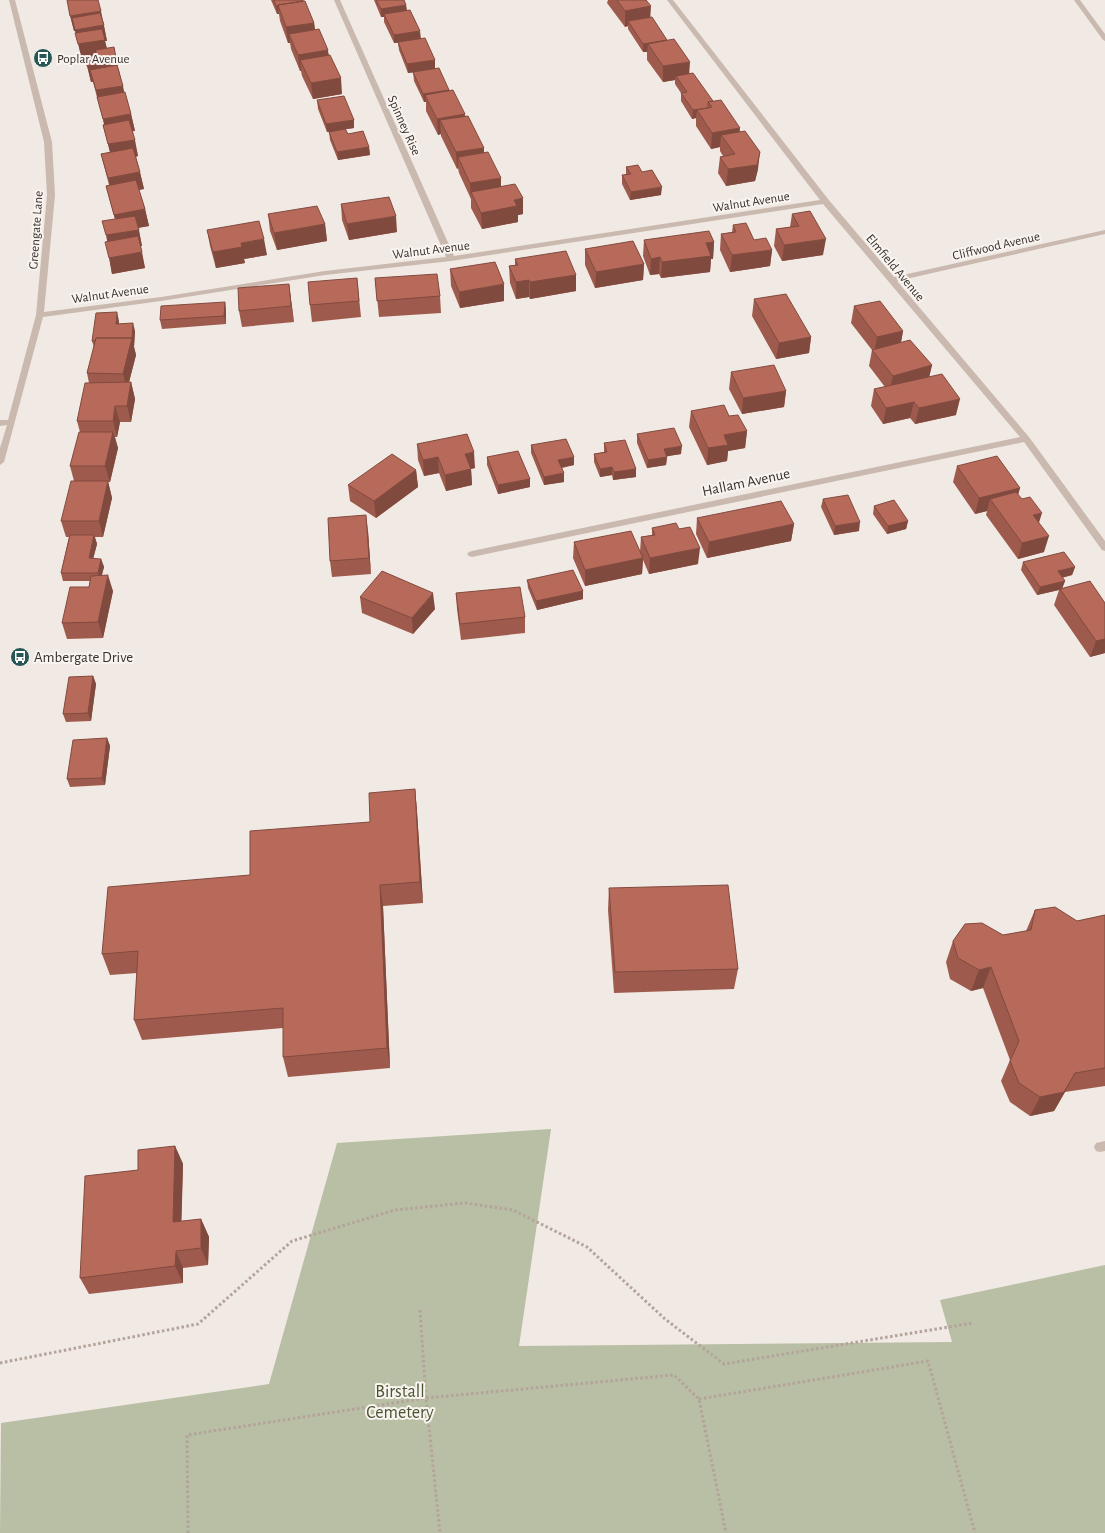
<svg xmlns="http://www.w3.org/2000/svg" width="1105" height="1533" viewBox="0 0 1105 1533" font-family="'Alegreya Sans',sans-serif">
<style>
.green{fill:#b8bfa4}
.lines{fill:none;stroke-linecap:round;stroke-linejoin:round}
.path{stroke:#b4a39a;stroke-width:3;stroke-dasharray:2.5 2.5;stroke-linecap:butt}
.minor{fill:#c9b9af;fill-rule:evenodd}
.wall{fill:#9e5b4d}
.shaded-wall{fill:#814a3f}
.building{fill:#b86a5a;stroke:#814a3f}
.labels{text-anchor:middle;stroke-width:4;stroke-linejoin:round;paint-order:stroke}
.far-poi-label{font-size:13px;fill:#392f2d;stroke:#f9f4ef;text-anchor:start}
.far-street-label{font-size:13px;fill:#392f2d;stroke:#f9f4ef}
.street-label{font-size:15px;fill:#392f2d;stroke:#f9f4ef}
.poi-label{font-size:15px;fill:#392f2d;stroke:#f9f4ef;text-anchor:start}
.near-park-label{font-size:18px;fill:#4a5433;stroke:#f9f4ef}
</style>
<rect width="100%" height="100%" fill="#f1e9e3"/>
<!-- green -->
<path class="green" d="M551,1129L519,1346L952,1342L940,1300L1105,1265V1533H0L1,1423L269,1384L337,1143Z"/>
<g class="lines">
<!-- path -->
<path class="path" d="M420,1310L426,1398L440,1533
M0,1363L198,1324L292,1241L395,1210L465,1203L513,1210L587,1247L665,1319L724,1364L973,1323
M699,1399L928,1361L975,1533
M188,1533L187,1435L426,1398L674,1375L699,1399L726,1533"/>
<!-- minor -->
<path class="minor" d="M9,0H15L52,142L55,195L44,312L161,297L325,271L446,257L334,0H340L454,256L820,200L667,0H673L828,199L894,277L1105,230V234L897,281L1029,437L1105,541V551L1102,550L1024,442L472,557L469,556L467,554L469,552L472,551L1020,437L823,204L451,261L325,275L161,301L43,317L4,462L0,465V448L7,425L0,426V420H8L36,315L47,195L44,142Z
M1074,0H1080L1105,34V41L1103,40Z
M1105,1141V1151L1100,1152L1096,1151L1094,1147L1096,1143Z"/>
</g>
<!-- wall -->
<path class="wall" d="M67,0L103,21L107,41H105L107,48L119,70L124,93L131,114L135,131H132L138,156L136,157L144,189L139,190L145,209L149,226L138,228L142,246H140L145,268L112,274L107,242L115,219L106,186L109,185L101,154L110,152L103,125L104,124L93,82H91L86,60H82L75,31H74Z
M271,0H303L314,23L315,29L329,55L342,94L313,99L302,76L301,71H300L291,49L290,43H288L280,21L279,14H277Z
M374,0H404L406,5L407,11L435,69L408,73L399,50L398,43H394L384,22V17H381Z
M608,0H646L650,17L689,74L740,132L758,169L755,181L726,186L718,173L720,157L723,156L720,151V147L711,149L696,126V118L692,119L681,101V93L675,84V80L663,82L647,60V52H643L628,29V26L625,27L607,3Z
M413,72L449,90V91L465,116L501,187L523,214L518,215V222L482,229L471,208V199L459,173L458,168L457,169L441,136V134L438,135L426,111V102H424L414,81Z
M317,100L354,120V128L346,129L348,134L369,147L370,155L338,160L330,140L329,132H327L318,109Z
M626,167L642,172L661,195L630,200L622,184V175H626Z
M341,204L397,232L349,240L342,220Z
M268,214L325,224L327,241L277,250L270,231Z
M792,214L823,255L782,261L774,246L776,229L790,227Z
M733,225L754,240L772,250L770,266L730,272L720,250L721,234L732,232Z
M207,230L267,255L244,259L245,263L216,268L210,246Z
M644,240L714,242L713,259H711L710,272L661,278L659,274L650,275L643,256Z
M585,249L644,264L643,280L595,288L585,265Z
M515,259L576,275V291L530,299L529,297L516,299L510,283L509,266L515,265Z
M450,269L504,301L460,308L451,286Z
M357,278L361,317L312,322L310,305Z
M375,278L440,296L441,313L379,317Z
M289,284L294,322L242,327L239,311Z
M754,299L811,337L809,353L776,359L752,316Z
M225,302L226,311V324L162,329L160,320Z
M854,306L903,331L901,342L932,365L929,377L956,415L915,424L910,418L883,424L871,406L874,389L885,387L869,366L872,350L851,323Z
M119,321V324L135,331L134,347L136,355L129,382H131L135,399L131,422H120L117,437H115L118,448L110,482H108L112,498L103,537H95L97,544L93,559H101L104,567L102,575L113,591L103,638L67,639L62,623L89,587L90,581H63L61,573L69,537H66L61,521L74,481L70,466L80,432L77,421L89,383L87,373L94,347L92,341Z
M731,372L786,391L784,407L742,414L729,389Z
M691,411L729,416L747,431L745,448L728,451L727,461L707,465L689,427Z
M637,434L681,454L667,456L666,465L647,468L637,443Z
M604,443L636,469V477L613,480L612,475L600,477L594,462V454L604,452Z
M417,444L475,468L471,469L472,485L446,491L439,473L424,476L418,460Z
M531,445L574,465L562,468L564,482L544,485L531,453Z
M487,457L530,479V487L498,494L487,465Z
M957,466L1020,488L1018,495L1039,523L1044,552L1018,559L986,515L987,511L975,514L953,482Z
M416,470L418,487L376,518L350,501L348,485Z
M823,499L859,531L834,535L821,507Z
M874,506L908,521L906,529L887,534L873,514Z
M697,518L794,524L791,541L707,558L696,534Z
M652,528L679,529L698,564L649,574L643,560L642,574L585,586L573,558L574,542L640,552L641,537L652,535Z
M368,531L371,574L332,577L330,561Z
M1023,562L1075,567L1072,575L1062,578L1065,581L1062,588L1105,603V653L1090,657L1054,605L1059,590L1037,595L1021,570Z
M527,580L583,591V599L537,610L528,588Z
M456,593L525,617V633L461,640L457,609Z
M360,597L435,609L413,634L362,613Z
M93,676L96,684L91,721L66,722L63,714Z
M107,738L110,746L105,785L70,787L67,779Z
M415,789L417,812L423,903L383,906L390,1068L288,1077L283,1057V1028L142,1040L134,1020L137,973L110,975L102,954L250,875L370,822Z
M609,888L738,969L734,989L614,993L608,910Z
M1035,910L1077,921L1105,915V1086L1065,1092L1054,1111L1030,1116L1010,1102L1001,1081L1010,1060L983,988L971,991L950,979L946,962L953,941L1003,935L1026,931Z
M175,1146L183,1164L181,1222L201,1219L209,1237L208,1265L183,1268V1283L89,1294L80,1278L138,1170Z"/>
<!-- shaded-wall -->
<path class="shaded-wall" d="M406,5L407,13L384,14V17H381V9Z
M276,6H278L279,14H277Z
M651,6L650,22L628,21V26L625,27V11Z
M101,11L107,41H105L108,56L82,60L75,30L72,18L75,31H74L70,16Z
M314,23L316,39L289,34L290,43H288L286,27Z
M420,31L421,39L394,43V35Z
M667,40L648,44L647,52H643V44Z
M114,47L120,79L90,70L93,82H91L87,66Z
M328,50L330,66L300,60L301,71H300L298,55Z
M435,60V69L408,73L407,64Z
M690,62L689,77L676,76L675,80L663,82V66Z
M341,78L342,94L313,99L311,83Z
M123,86L126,102L97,97L99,106L96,90Z
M449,90L450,98L425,95L426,102H424L423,94Z
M693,110H697L696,118L692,119Z
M131,114L135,131L107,135L103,119Z
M465,114L466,130L440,120L441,134L438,135L437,119Z
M354,120V128L327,132L326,124Z
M740,128L739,144L721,135L720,147L711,149L712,133Z
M135,140L138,156L112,161L108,144Z
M369,147L370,155L338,160L337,152Z
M484,148V164L458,157V168L457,169L456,152Z
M760,152L758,169L755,181L726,186L728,169Z
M140,172L144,189L112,194L108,178Z
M501,178V194L471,192V200L470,183Z
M662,187L661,195L630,200L631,192Z
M523,198V214L518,215V222L482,229L481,213L514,200Z
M145,209L149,226L118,231L114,215Z
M396,216L397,232L349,240L347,224Z
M325,224L327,241L277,250L274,233Z
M139,230L142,246L109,251L106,235Z
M264,239L267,255L244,259L245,263L216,268L213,252L241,243Z
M826,239L823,255L782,261L784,245Z
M714,242L713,259H711L710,272L661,278L662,262L706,243Z
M772,250L770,266L730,272L732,255Z
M142,252L145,268L112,274L109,258Z
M660,257L659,274L650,275L651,259Z
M644,264L643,280L595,288L596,272Z
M576,275V291L530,299V282Z
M529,280V297L516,299V282Z
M289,284L291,300L294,322L291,306Z
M504,284V301L460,308L459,292Z
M225,302L226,311V324L224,316Z
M117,312L119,321L118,332L116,324Z
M133,323L135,331L134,347L136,355L127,390L123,374Z
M903,331L900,348L874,354L877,337Z
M811,337L809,353L776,359L779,343Z
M932,365L928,382L889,392L893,376Z
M131,382L135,399L131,422L127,406Z
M786,391L784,407L742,414L743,398Z
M960,399L956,415L915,424L919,408Z
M914,402L910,418L883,424L886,408Z
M115,406L120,422L117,437L113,421Z
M747,431L745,448L728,451L727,461L707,465L708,448L724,435Z
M113,432L118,448L110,482L105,466Z
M682,446L681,454L663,457L664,449Z
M474,452L475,468L466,470L465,454Z
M438,457L439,473L424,476L423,460Z
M574,457V465L558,468V460Z
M667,457L666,465L647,468L648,460Z
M612,467V475L600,477V469Z
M471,469L472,485L446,491L445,475Z
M636,469V477L613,480L614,472Z
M416,470L418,487L376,518L374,501Z
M564,473V482L544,485V477Z
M530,479V487L498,494V485Z
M108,481L112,498L103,537L99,521Z
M1020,488L1015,504L990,499L987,511L975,514L979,498Z
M1042,513L1037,529L1033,515Z
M366,515L368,531L371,574L369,558Z
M908,521L906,529L887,534L888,526Z
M860,522L859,531L834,535L835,526Z
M794,524L791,541L707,558L709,542Z
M94,535L97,544L91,567L89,558Z
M1049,536L1044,552L1018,559L1022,543Z
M700,548L698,564L649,574L650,558Z
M643,558L642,574L585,586V570Z
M101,559L104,567L100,581L98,573Z
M1075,567L1072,575L1055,579L1058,571Z
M108,575L113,591L103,638L98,622Z
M1065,581L1062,589H1060L1059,590L1037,595L1040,587Z
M583,591V599L537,610L536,601Z
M433,593L435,609L413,634L412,618Z
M1105,639V653L1090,657L1096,641Z
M93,676L96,684L91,721L88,713Z
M107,738L110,746L105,785L102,778Z
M415,789L417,812L423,903L420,882Z
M380,885L383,906L390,1068L387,1048Z
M991,967L983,988L971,991L979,970Z
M1075,1073L1065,1092L1054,1111L1030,1116L1040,1097Z
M175,1146L183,1164L181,1240L173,1222Z
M201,1219L209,1237L208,1265L201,1248Z
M176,1251L183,1268V1283L175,1266Z"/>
<!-- building -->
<path class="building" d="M67,0H98L101,11L70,16Z
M274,0H303V1L278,5V6H276Z
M376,0H404L406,5L381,9Z
M617,0H646L651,6L625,11Z
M305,1L314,23L286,27L278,5Z
M410,10L420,31L394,35L384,14Z
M100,13L104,25L75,30L72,18Z
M652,17L667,40L643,44L628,21Z
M102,29L105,40L78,44L75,33Z
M319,29L328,50L298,55L289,34Z
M425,38L435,60L407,64L398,42Z
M674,39L690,62L663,66L648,44Z
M114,47L117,63L87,66L85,56L96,55V50Z
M330,55L341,78L311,83L300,60Z
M117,65L123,86L96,90L90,70Z
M439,68L449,90L423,94L413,72Z
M693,73L713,101L708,102V108L693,110L681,93L687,92L676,76Z
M453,90L465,114L437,119L425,95Z
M125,92L131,114L103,119L97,97Z
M344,96L354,120L326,124L317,100Z
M721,100L740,128L712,133L697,110L712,107L708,102Z
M468,116L484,148L456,152L440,120Z
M129,120L135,140L108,144L103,125Z
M345,129L348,134L363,131L369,147L337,152L329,132Z
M745,131L760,152L757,165L728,169L720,157L735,154L721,135Z
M133,148L140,172L108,178L101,154Z
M488,152L501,178L470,183L458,157Z
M638,165L642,172L652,170L662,187L631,192L622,175L631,174L626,167Z
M136,180L145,209L114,215L106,186Z
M515,184L523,198L514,200L517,206L481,213L471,192Z
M389,197L396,216L347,224L341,204Z
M317,206L325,224L274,233L268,214Z
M810,211L826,239L784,245L776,229L799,226L792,214Z
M135,216L139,230L106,235L102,221Z
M259,221L264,239L241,243L242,247L213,252L207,230Z
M746,223L754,240L766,238L772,250L732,255L721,234L736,232L733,225Z
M709,231L714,242L706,243L711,256L662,262L660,257L651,259L644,240Z
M138,236L142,252L109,258L105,242Z
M633,241L644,264L596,272L585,249Z
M566,251L576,275L530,282L529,280L516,282L509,266L518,265L515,259Z
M495,262L504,284L459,292L450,269Z
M437,274L440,296L377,301L375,278Z
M357,278L359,301L310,305L308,282Z
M289,284L291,306L239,311L238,288Z
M786,294L811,337L779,343L754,299Z
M880,301L903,331L877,337L854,306Z
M225,302L224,316L160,320L161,306Z
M117,312L116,324L133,323L132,339V338H96L95,341H92L96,313Z
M96,338H132L123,374L87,373Z
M910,340L932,365L893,376L872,350Z
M774,365L786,391L743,398L731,372Z
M942,374L960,399L919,408L914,402L886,408L874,389Z
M131,382L127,406H115L113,421H77L85,383Z
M724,405L729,416L738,415L747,431L724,435L728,445L708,448L691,411Z
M674,428L682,446L664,449L667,457L648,460L637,434Z
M79,432H113L105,466H70Z
M467,434L474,452L465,454L471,469L445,475L438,457L423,460L417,444Z
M566,439L574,457L558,460L564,473L544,477L531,445Z
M625,440L636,469L614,472L612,467L600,469L594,454L607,452L604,443Z
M518,451L530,479L498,485L487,457Z
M392,454L416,470L374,501L348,485Z
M997,456L1020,488L979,498L957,466Z
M71,481H108L99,521H61Z
M1016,492L1022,499L1030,497L1042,513L1033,515L1049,536L1022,543L990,499Z
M848,495L860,522L835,526L823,499Z
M894,500L908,521L888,526L874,506Z
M781,501L794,524L709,542L697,518Z
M366,515L369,558L330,561L328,518Z
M676,523L679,529L690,527L700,548L650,558L641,537L655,535L652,528Z
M631,531L643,558L585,570L574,542Z
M70,535H94L89,558L101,559L98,573H61Z
M1064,552L1075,567L1058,571L1065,581L1040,587L1023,562Z
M573,570L583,591L536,601L527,580Z
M382,571L433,593L412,618L360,597Z
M108,575L98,622L62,623L70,587H89L91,576Z
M1090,581L1105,603V639L1096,641L1060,589Z
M520,587L525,617L460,624L456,593Z
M93,676L88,713L63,714L69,677Z
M107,738L102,778L67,779L73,740Z
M415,789L420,882L380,885L387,1048L283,1057V1008L134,1020L138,951L102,954L108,887L250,875V831L370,822L369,793Z
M728,885L738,969L615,972L609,888Z
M1055,907L1077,921L1105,915V1068L1075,1073L1064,1092L1040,1097L1019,1083L1010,1061L1019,1041L991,967L979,970L958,958L953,941L965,924L982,923L1003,935L1031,930L1035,910Z
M175,1146L173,1222L201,1219V1248L176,1251L175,1266L80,1278L85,1176L138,1170V1150Z"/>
<!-- icons -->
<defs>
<symbol id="bus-disc" viewBox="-11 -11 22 22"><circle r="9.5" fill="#265655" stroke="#f9f4ef"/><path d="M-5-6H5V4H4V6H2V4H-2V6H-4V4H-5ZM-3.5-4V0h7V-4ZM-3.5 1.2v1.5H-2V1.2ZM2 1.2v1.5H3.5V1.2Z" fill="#fff"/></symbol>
</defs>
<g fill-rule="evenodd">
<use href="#bus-disc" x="32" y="47" width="22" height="22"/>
<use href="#bus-disc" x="9" y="646" width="22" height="22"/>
</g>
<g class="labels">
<!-- far-poi labels -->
<g class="far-poi-label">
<text x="57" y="63">Poplar Avenue</text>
</g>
<!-- far-street labels -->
<g class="far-street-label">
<text transform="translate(405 125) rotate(66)" y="5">Spinney Rise</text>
<text transform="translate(751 201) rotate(-9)" y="5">Walnut Avenue</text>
<text transform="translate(35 230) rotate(-86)" y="5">Greengate Lane</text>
<text transform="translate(996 245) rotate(-13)" y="5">Cliffwood Avenue</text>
<text transform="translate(431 249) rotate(-7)" y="5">Walnut Avenue</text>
<text transform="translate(896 267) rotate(50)" y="5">Elmfield Avenue</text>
<text transform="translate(110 293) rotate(-8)" y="5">Walnut Avenue</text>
</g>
<!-- street labels -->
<g class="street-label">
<text transform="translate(746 482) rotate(-12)" y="5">Hallam Avenue</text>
</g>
<!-- poi labels -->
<g class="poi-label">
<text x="34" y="662">Ambergate Drive</text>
</g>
<!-- near-park labels -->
<g class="near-park-label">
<text x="400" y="1397">Birstall<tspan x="400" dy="21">Cemetery</tspan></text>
</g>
</g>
</svg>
